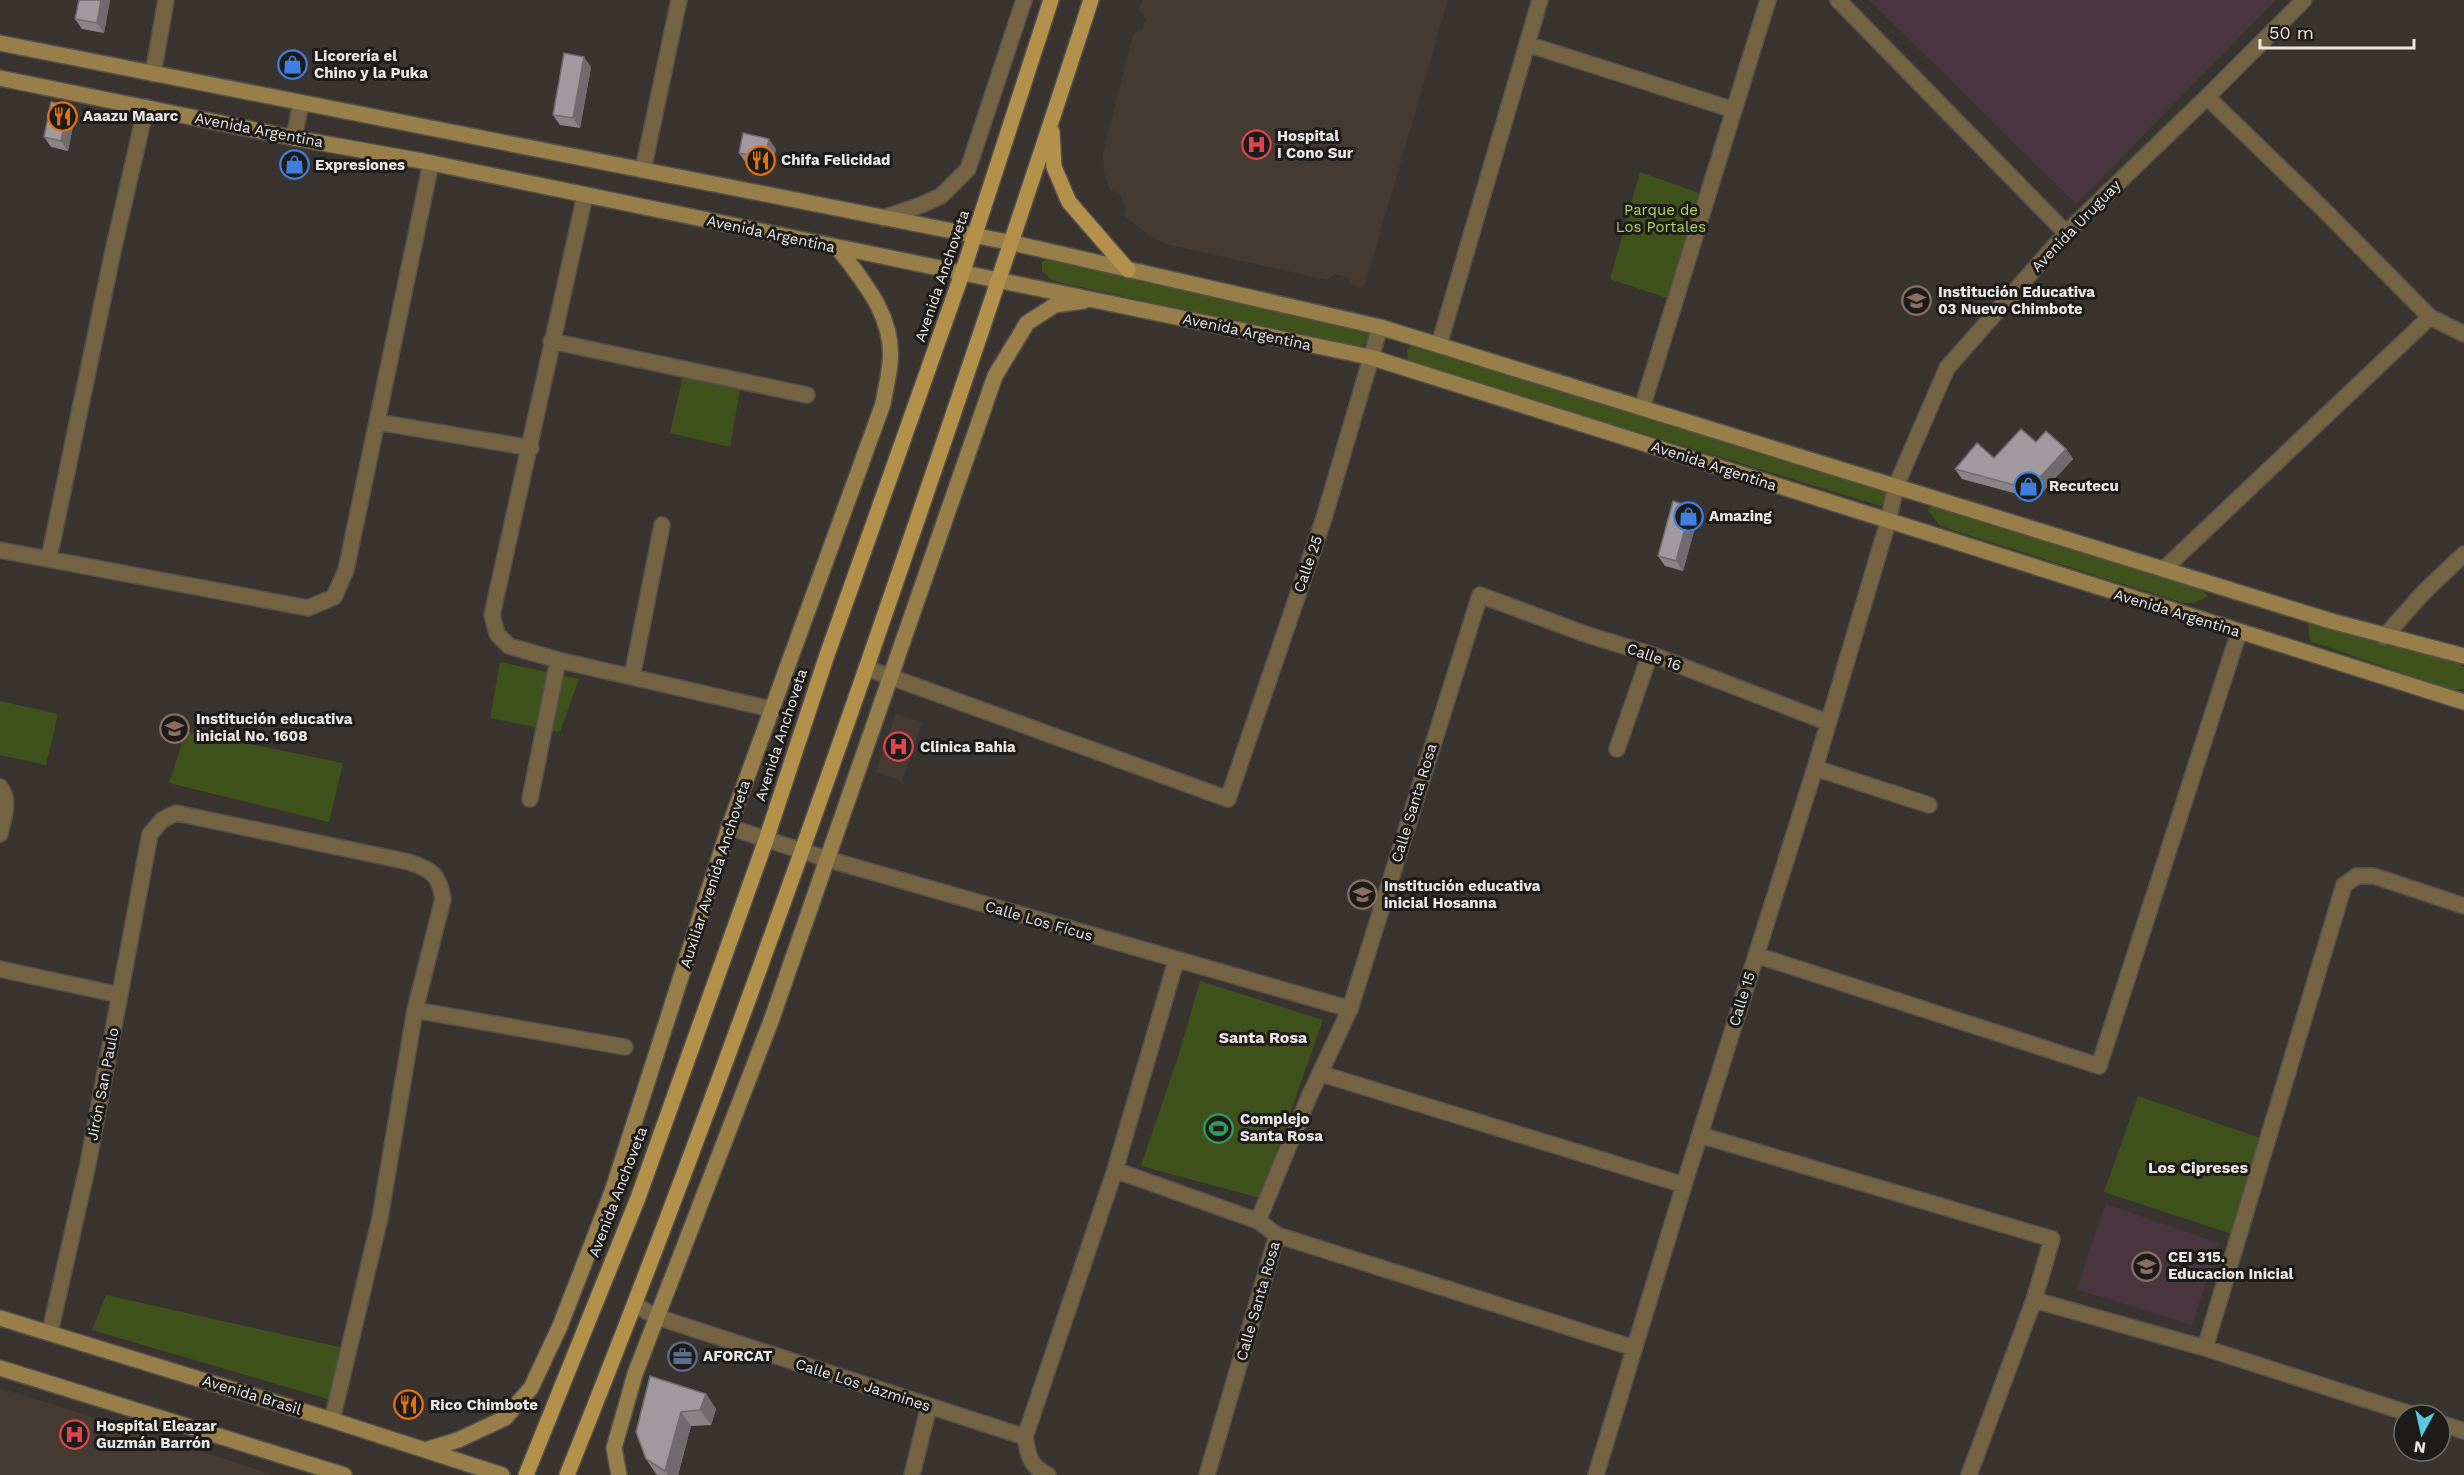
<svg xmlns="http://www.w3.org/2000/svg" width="2464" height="1475" viewBox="0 0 2464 1475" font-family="'Work Sans',sans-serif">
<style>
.built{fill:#453b32}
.education{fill:#4a363e}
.green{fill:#40521b}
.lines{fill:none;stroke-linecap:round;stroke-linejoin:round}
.pedestrian-casing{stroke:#55504d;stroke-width:18}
.minor-casing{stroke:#55504d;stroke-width:18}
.tertiary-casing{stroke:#55504d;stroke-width:18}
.secondary-casing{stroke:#55504d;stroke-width:18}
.primary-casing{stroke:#55504d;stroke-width:18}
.pedestrian{stroke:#746443;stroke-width:15}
.minor{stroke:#746443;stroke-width:15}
.tertiary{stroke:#746443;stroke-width:15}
.secondary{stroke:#987e48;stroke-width:15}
.primary{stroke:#b3914a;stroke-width:15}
.wall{fill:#8a8487}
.shaded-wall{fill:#706b6e}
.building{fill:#a0999d;stroke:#706b6e;stroke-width:1.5}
.labels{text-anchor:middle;stroke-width:6;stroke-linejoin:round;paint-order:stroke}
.poi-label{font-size:15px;font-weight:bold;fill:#e9e6e3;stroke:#1e1c1a;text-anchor:start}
.street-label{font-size:15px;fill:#e9e6e3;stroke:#1e1c1a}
.park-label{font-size:15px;fill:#aed464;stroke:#1e1c1a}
.neighbourhood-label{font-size:16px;font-weight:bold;fill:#e9e6e3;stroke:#1e1c1a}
</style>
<rect width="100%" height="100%" fill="#393430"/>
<!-- built -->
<path class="built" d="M1142,0H1448L1364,288L1351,285L1348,277L1334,274L1327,280L1166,244L1147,234L1124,215L1126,207L1118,192L1110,191L1104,173L1103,153L1133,34L1142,29L1146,19L1139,9Z
M896,714L922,722L902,781L876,772Z
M0,1388L225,1459L272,1475H0Z"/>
<!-- education -->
<path class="education" d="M1869,0H2276L2076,204Z
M2106,1204L2219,1243L2192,1325L2076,1289Z"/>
<!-- green -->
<path class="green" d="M1640,172L1702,194L1670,299L1610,279Z
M1056,253L1363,323L1375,334L1370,341L1359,347L1053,281L1042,271V262Z
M1420,339L1885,483L1893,498L1881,506L1408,362L1407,349Z
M686,362L743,373L730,447L670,433Z
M1945,502L2188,577L2208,596L2194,603H2183L1940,526L1927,509Z
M2331,621L2460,664L2464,667V689L2452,690L2310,641L2308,623Z
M500,662L579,679L560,732L490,718Z
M0,701L58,714L46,765L0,755Z
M186,731L343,763L329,822L169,783Z
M1200,981L1323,1020L1260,1198L1141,1166L1178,1057Z
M2138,1096L2266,1140L2232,1234L2104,1192Z
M106,1295L344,1348L331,1400L92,1330Z"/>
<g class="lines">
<defs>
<path id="pedestrian" d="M0,969L120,995"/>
<path id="minor" d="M1838,0L2066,233
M1527,44L1734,110
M153,74L166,0
M2207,97L2324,210L2430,317L2464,334
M643,170L679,0
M585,195L492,615L497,634L509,646L558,660L771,709
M883,218L921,205L941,196L968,169L1024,0
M551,341L807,395
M1439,345L1540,0
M1642,408L1768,0
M377,422L531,448
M0,550L308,608L334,597L346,570L431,163
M49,558L113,251L146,107
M2164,569L2430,317
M2384,637L2424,592L2464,554
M866,668L1228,799L1324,518L1380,327
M632,677L662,525
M1617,749L1650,654
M1815,768L1929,805
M0,787C11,800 3,819 0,834
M530,799L558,660
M729,827L827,859L1350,1009
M1756,955L2099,1066L2239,632
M415,1010L625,1047
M1322,1074L1684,1185
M1700,1135L2052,1239L2034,1300L1969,1475
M1115,1170L1258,1221
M1277,1235L1634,1348
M2034,1300L2205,1348L2414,1415
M635,1305L657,1317L1025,1437
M50,1332L88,1164L150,834L162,820L176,813L409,862C432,870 439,874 443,899L415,1010L380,1218L332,1420
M2205,1348L2344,885L2357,876H2374L2464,906
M2440,1423L2464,1431
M912,1475L929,1406
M1048,1475C1030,1467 1028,1455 1025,1437L1115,1170L1176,961
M1207,1475L1277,1235L1258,1221L1308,1099L1350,1009L1480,595L1588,635L1650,654L1827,722
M1596,1475L1684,1185L1815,768L1888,522L1896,486L1947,368L2066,233L2207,97L2304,0"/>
<path id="tertiary" d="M294,138L301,103"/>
<path id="secondary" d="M0,43L1013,243L1380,327L2331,621L2464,656
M0,78L294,138L422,161L1370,357L2464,702
M0,1318L332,1420L502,1475
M0,1368L344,1475
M425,1450L458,1440L505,1418L531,1388L560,1326L612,1192L729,827L883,404C885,390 889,376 890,363C895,317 863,281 837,247
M619,1475L614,1448L635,1374L771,1021L995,376L1027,323L1055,305L1084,301"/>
<path id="primary" d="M1052,132L1054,167L1069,202L1128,270
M526,1475L638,1198L766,840L827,655L963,271L1051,0
M567,1475C675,1207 773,936 868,663C944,443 1019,222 1091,0"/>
</defs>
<!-- pedestrian casing -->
<use href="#pedestrian" class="pedestrian-casing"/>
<!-- minor casing -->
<use href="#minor" class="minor-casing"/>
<!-- tertiary casing -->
<use href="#tertiary" class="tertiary-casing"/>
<!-- secondary casing -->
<use href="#secondary" class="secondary-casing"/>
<!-- primary casing -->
<use href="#primary" class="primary-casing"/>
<!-- pedestrian -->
<use href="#pedestrian" class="pedestrian"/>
<!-- minor -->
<use href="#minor" class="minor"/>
<!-- tertiary -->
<use href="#tertiary" class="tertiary"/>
<!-- secondary -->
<use href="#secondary" class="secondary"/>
<!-- primary -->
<use href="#primary" class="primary"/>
</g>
<!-- wall -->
<path class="wall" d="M79,0H110L104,33L82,29L75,19Z
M591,67L580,128L560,125L553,115Z
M75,116L68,151L51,147L44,137Z
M776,149L772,168L746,163L739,153Z
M2036,442L2066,449L2073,459L2036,499L1962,479L1955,469L1994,458Z
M1691,507L1698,517L1683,571L1665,566L1658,556Z
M706,1394L716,1409L711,1425L691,1426L678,1475H658L656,1474L646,1459L636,1432Z"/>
<!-- shaded-wall -->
<path class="shaded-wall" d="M101,0H110L104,33L97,23Z
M584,57L591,67L580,128L573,118Z
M68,106L75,116L68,151L61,141Z
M769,139L776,149L772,168L765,158Z
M2066,449L2073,459L2036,499L2029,489Z
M1691,507L1698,517L1683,571L1676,561Z
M706,1394L716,1409L711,1425L700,1410Z
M681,1412L691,1426L678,1475H668L665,1471Z"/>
<!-- building -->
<path class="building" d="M79,0H101L97,23L75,19Z
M564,53L584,57L573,118L553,115Z
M51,102L68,106L61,141L44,137Z
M743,133L769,139L765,158L739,153Z
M2021,429L2036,442L2046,431L2066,449L2029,489L1955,469L1977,443L1994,458Z
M1673,501L1691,507L1676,561L1658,556Z
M650,1376L706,1394L700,1410L681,1412L665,1471L646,1459L636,1432Z"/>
<!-- icons -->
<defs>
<symbol id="shop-ring" viewBox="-11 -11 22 22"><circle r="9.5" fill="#1e1c1a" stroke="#3f7fe0" stroke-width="1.5"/><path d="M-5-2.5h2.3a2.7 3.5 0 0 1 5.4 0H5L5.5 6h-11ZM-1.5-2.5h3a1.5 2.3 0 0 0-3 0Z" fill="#3f7fe0"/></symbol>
<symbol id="restaurant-ring" viewBox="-11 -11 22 22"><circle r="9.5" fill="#1e1c1a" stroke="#e8710a" stroke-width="1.5"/><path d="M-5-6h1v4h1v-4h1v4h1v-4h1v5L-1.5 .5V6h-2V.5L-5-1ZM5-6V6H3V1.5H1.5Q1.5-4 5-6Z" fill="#e8710a"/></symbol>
<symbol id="hospital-ring" viewBox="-11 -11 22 22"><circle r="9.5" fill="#1e1c1a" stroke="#e0444e" stroke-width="1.5"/><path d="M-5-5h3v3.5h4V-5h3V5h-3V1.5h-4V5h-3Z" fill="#e0444e"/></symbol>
<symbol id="school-ring" viewBox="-11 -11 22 22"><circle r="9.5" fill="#1e1c1a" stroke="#8d6e63" stroke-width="1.5"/><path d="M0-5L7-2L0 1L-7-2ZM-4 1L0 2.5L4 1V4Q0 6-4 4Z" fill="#8d6e63"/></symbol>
<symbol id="stadium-ring" viewBox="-11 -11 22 22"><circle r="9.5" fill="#1e1c1a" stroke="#2e9e5b" stroke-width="1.5"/><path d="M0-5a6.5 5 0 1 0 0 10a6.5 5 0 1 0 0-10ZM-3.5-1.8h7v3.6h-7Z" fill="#2e9e5b"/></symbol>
<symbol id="office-ring" viewBox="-11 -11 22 22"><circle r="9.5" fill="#1e1c1a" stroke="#5c6f8a" stroke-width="1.5"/><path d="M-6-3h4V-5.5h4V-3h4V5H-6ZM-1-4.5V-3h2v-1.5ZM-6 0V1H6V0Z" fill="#5c6f8a"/></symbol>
</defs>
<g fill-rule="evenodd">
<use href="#shop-ring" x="276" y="48" width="33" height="33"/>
<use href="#restaurant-ring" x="46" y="100" width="33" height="33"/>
<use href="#hospital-ring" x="1240" y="128" width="33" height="33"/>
<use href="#restaurant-ring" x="744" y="144" width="33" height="33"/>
<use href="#shop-ring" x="278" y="148" width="33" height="33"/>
<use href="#school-ring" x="1900" y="284" width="33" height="33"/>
<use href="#shop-ring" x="2012" y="470" width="33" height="33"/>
<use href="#shop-ring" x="1672" y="500" width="33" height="33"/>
<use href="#school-ring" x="158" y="712" width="33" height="33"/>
<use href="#hospital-ring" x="882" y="730" width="33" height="33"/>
<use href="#school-ring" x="1346" y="878" width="33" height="33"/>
<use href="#stadium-ring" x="1202" y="1112" width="33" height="33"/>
<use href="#school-ring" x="2130" y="1250" width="33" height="33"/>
<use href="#office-ring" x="666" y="1340" width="33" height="33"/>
<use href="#restaurant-ring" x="392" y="1388" width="33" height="33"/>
<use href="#hospital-ring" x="58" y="1418" width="33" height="33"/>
</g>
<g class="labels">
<!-- poi labels -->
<g class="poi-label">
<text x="314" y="61">Licorería el<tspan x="314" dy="17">Chino y la Puka</tspan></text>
<text x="83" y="121">Aaazu Maarc</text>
<text x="1277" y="141">Hospital<tspan x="1277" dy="17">I Cono Sur</tspan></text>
<text x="781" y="165">Chifa Felicidad</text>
<text x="315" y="170">Expresiones</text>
<text x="1938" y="297">Institución Educativa<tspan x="1938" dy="17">03 Nuevo Chimbote</tspan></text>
<text x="2049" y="491">Recutecu</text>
<text x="1709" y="521">Amazing</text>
<text x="196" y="724">Institución educativa<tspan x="196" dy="17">inicial No. 1608</tspan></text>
<text x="920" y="752">Clinica Bahia</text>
<text x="1384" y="891">Institución educativa<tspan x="1384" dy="17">inicial Hosanna</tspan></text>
<text x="1240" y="1124">Complejo<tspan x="1240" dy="17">Santa Rosa</tspan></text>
<text x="2168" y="1262">CEI 315.<tspan x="2168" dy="17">Educacion Inicial</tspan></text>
<text x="703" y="1361">AFORCAT</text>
<text x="430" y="1410">Rico Chimbote</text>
<text x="96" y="1431">Hospital Eleazar<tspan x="96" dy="17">Guzmán Barrón</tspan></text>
</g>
<!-- street labels -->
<g class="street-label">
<text transform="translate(259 130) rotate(11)" y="5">Avenida Argentina</text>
<text transform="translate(2076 226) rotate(-46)" y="5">Avenida Uruguay</text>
<text transform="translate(771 234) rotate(12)" y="5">Avenida Argentina</text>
<text transform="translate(942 276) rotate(-71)" y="5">Avenida Anchoveta</text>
<text transform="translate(1247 332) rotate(12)" y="5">Avenida Argentina</text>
<text transform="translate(1714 466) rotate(18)" y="5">Avenida Argentina</text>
<text transform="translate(1308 564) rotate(-71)" y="5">Calle 25</text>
<text transform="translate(2177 613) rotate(17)" y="5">Avenida Argentina</text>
<text transform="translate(1654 657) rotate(19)" y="5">Calle 16</text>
<text transform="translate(781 735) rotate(-72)" y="5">Avenida Anchoveta</text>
<text transform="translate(1414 803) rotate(-73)" y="5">Calle Santa Rosa</text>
<text transform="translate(715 874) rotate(-72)" y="5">Auxiliar Avenida Anchoveta</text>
<text transform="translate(1039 921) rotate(16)" y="5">Calle Los Ficus</text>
<text transform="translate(1742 999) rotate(-73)" y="5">Calle 15</text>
<text transform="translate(103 1084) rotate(-79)" y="5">Jirón San Paulo</text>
<text transform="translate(618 1192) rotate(-69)" y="5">Avenida Anchoveta</text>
<text transform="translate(1258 1301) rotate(-74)" y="5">Calle Santa Rosa</text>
<text transform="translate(863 1385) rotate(18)" y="5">Calle Los Jazmines</text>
<text transform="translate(252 1395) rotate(17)" y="5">Avenida Brasil</text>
</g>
<!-- park labels -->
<g class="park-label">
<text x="1661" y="215">Parque de<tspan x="1661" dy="17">Los Portales</tspan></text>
</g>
<!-- neighbourhood labels -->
<g class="neighbourhood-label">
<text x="1263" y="1043">Santa Rosa</text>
<text x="2198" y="1173">Los Cipreses</text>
</g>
</g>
<!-- north arrow -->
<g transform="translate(2422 1433) rotate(188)"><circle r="28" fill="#1e1c1a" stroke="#6f6d6a" stroke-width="1.5"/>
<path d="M0-4.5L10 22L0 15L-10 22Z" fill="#55cae0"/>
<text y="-9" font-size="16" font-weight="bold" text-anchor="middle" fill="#e9e6e3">N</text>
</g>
<!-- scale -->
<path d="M2260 39v9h154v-9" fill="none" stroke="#e9e6e3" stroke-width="3"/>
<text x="2269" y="39" font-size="18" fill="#e9e6e3" stroke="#1e1c1a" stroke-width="4.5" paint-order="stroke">50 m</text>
</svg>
